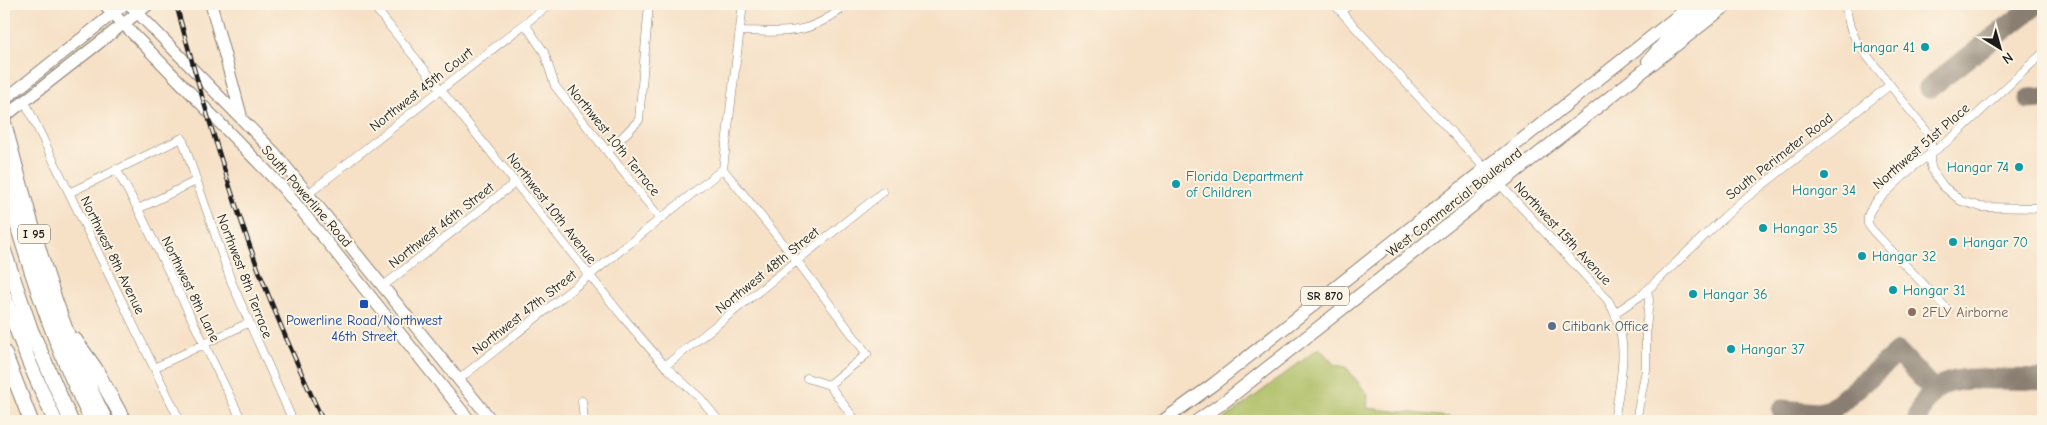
<svg xmlns="http://www.w3.org/2000/svg" width="2047" height="425" viewBox="0 0 2047 425" font-family="'Comic Neue',sans-serif">
<style>
.green{fill:#aabc60;stroke:#636c3e}
.lines{fill:none;stroke-linecap:round;stroke-linejoin:round}
.taxiway{stroke:#897e71;stroke-width:21}
.minor-casing{stroke:#897e71;stroke-width:9}
.secondary-casing{stroke:#897e71;stroke-width:13}
.trunk-casing{stroke:#897e71;stroke-width:14}
.motorway-casing{stroke:#897e71;stroke-width:16}
.minor{stroke:#fff;stroke-width:8}
.secondary{stroke:#fff;stroke-width:11}
.trunk{stroke:#fff;stroke-width:12}
.motorway{stroke:#fff;stroke-width:14}
.rail-casing{stroke:#1c1c1c;stroke-width:4.5}
.rail{stroke:#fcf5e5;stroke-width:2.5;stroke-dasharray:8;stroke-linecap:butt}
.culture-dot{fill:#0f9aa8;stroke:#fcf5e5;stroke-width:2}
.transit-dot{fill:#1a4fb4;stroke:#fcf5e5;stroke-width:2}
.education-dot{fill:#8d6e63;stroke:#fcf5e5;stroke-width:2}
.service-dot{fill:#5c6f8a;stroke:#fcf5e5;stroke-width:2}
.labels{text-anchor:middle;stroke-width:4;stroke-linejoin:round;paint-order:stroke}
.shield{fill:#fcf5e5;stroke:#5f5d58;stroke-width:1}
.shield-label{font-size:12px;font-weight:bold;fill:#1c1c1c}
.culture-label{font-size:14px;fill:#0d838f;stroke:#fcf5e5;text-anchor:start}
.street-label{font-size:14px;fill:#1c1c1c;stroke:#fcf5e5}
.education-label{font-size:14px;fill:#785e54;stroke:#fcf5e5;text-anchor:start}
.transit-label{font-size:14px;fill:#164399;stroke:#fcf5e5}
.service-label{font-size:14px;fill:#4e5e75;stroke:#fcf5e5;text-anchor:start}
</style>
<rect width="100%" height="100%" fill="#fcf5e5"/>
<filter id="ink" filterUnits="userSpaceOnUse"><feTurbulence type="fractalNoise" baseFrequency=".02" numOctaves="2"/><feDisplacementMap in="SourceGraphic" scale="10" xChannelSelector="R" yChannelSelector="G"/><feConvolveMatrix kernelMatrix="1 2 1 2 8 2 1 2 1" color-interpolation-filters="sRGB"/></filter>
<filter id="wash" filterUnits="userSpaceOnUse"><feTurbulence type="fractalNoise" baseFrequency=".0096" numOctaves="4" result="noise"/><feDisplacementMap in="SourceGraphic" scale="20" xChannelSelector="R" yChannelSelector="G"/><feGaussianBlur stdDeviation="1.12" result="paint"/><feColorMatrix in="noise" values="0 0 0 0 0 0 0 0 0 0 0 0 0 0 0 0 0 1.4 0 .05"/><feComposite in="paint" operator="in"/></filter>
<g filter="url(#wash)">
<rect width="100%" height="100%" fill="#f6e0c6"/>
<!-- green -->
<path class="green" d="M1319,348L1335,365L1346,367L1368,395L1367,408L1457,418V421H1222Z"/>
<g class="lines">
<!-- taxiway -->
<path class="taxiway" d="M1929,88L2037,4
M2029,99L2043,98
M1782,410L1818,413L1831,410L1898,352L1934,391
M1917,421C1928,379 1956,378 1993,379C2010,379 2026,379 2043,380"/>
</g>
</g>
<g filter="url(#ink)">
<g class="lines">
<defs>
<path id="minor" d="M372,4L623,317L665,366L701,399L719,421
M1334,4L1428,107L1607,299C1632,337 1621,379 1614,421
M1845,4L1850,27L1857,43L1928,133L1931,144L1930,162L1932,170L1943,186L1961,201L1981,207L2043,208
M1341,11L1351,4
M525,24L544,52L555,86L660,218
M741,31C789,32 808,36 848,4
M24,100L180,421
M608,152L639,120L649,4
M116,169L138,209L242,421
M723,169L798,262L867,354L829,385
M723,169L743,4
M69,193L182,138L231,281L293,421
M308,194L550,4
M138,209L196,181
M382,287L516,182
M1948,310L1873,231L1868,224V216L1871,209L1877,201L1913,167L1953,137L2043,53
M1615,313L1643,294L1737,205L1890,85
M665,366L883,192
M154,368L248,323
M807,378L829,385L856,421
M458,380L723,169
M582,401L584,421
M1636,421L1646,370V329L1649,300L1647,290"/>
<path id="secondary" d="M104,4L282,187L332,248L470,421
M129,4L274,152L492,421
M211,4L241,115
M4,100L125,4
M4,117L149,4"/>
<path id="trunk" d="M1648,61L1668,38L1711,4
M1163,421L1215,383L1693,4
M1197,421L1228,399L1728,4"/>
<path id="motorway" d="M4,123C31,225 57,327 106,421
M4,177C26,261 53,343 92,421
M4,251L31,330L71,421
M4,296L29,362L55,421
M75,340L95,368L124,421
M4,352L31,421"/>
</defs>
<!-- minor casing -->
<use href="#minor" class="minor-casing"/>
<!-- secondary casing -->
<use href="#secondary" class="secondary-casing"/>
<!-- trunk casing -->
<use href="#trunk" class="trunk-casing"/>
<!-- motorway casing -->
<use href="#motorway" class="motorway-casing"/>
<!-- minor -->
<use href="#minor" class="minor"/>
<!-- secondary -->
<use href="#secondary" class="secondary"/>
<!-- trunk -->
<use href="#trunk" class="trunk"/>
<!-- motorway -->
<use href="#motorway" class="motorway"/>
<defs>
<path id="rail" d="M176,4C197,81 219,157 245,232C267,297 295,359 323,421"/>
</defs>
<!-- rail casing -->
<use href="#rail" class="rail-casing"/>
<!-- rail -->
<use href="#rail" class="rail"/>
</g>
</g>
<!-- markers -->
<g class="culture-dot">
<circle cx="1925" cy="47" r="5"/>
<circle cx="2019" cy="167" r="5"/>
<circle cx="1824" cy="174" r="5"/>
<circle cx="1176" cy="184" r="5"/>
<circle cx="1763" cy="228" r="5"/>
<circle cx="1953" cy="242" r="5"/>
<circle cx="1862" cy="256" r="5"/>
<circle cx="1893" cy="290" r="5"/>
<circle cx="1693" cy="294" r="5"/>
<circle cx="1731" cy="349" r="5"/>
</g>
<rect class="transit-dot" x="359" y="299" width="10" height="10" rx="2.5"/>
<circle class="education-dot" cx="1912" cy="312" r="5"/>
<circle class="service-dot" cx="1552" cy="326" r="5"/>
<g class="labels">
<!-- shield labels -->
<g class="shield">
<rect x="18" y="224.5" width="32" height="19" rx="4"/>
<rect x="1301" y="286.5" width="48" height="19" rx="4"/>
</g>
<g class="shield-label">
<text x="34" y="238">I 95</text>
<text x="1325" y="300">SR 870</text>
</g>
<!-- culture labels -->
<g class="culture-label">
<text x="1915" y="52" text-anchor="end">Hangar 41</text>
<text x="2009" y="172" text-anchor="end">Hangar 74</text>
<text x="1186" y="181">Florida Department<tspan x="1186" dy="16">of Children</tspan></text>
<text x="1824" y="195" text-anchor="middle">Hangar 34</text>
<text x="1773" y="233">Hangar 35</text>
<text x="1963" y="247">Hangar 70</text>
<text x="1872" y="261">Hangar 32</text>
<text x="1903" y="295">Hangar 31</text>
<text x="1703" y="299">Hangar 36</text>
<text x="1741" y="354">Hangar 37</text>
</g>
<!-- street labels -->
<g class="street-label">
<text transform="translate(421 89) rotate(-38)" y="5">Northwest 45th Court</text>
<text transform="translate(614 140) rotate(51)" y="5">Northwest 10th Terrace</text>
<text transform="translate(1921 146) rotate(-41)" y="5">Northwest 51st Place</text>
<text transform="translate(1779 156) rotate(-38)" y="5">South Perimeter Road</text>
<text transform="translate(307 196) rotate(49)" y="5">South Powerline Road</text>
<text transform="translate(1454 202) rotate(-38)" y="5">West Commercial Boulevard</text>
<text transform="translate(552 208) rotate(52)" y="5">Northwest 10th Avenue</text>
<text transform="translate(441 225) rotate(-38)" y="5">Northwest 46th Street</text>
<text transform="translate(1563 233) rotate(47)" y="5">Northwest 15th Avenue</text>
<text transform="translate(113 255) rotate(64)" y="5">Northwest 8th Avenue</text>
<text transform="translate(767 270) rotate(-39)" y="5">Northwest 48th Street</text>
<text transform="translate(245 276) rotate(69)" y="5">Northwest 8th Terrace</text>
<text transform="translate(191 289) rotate(64)" y="5">Northwest 8th Lane</text>
<text transform="translate(524 312) rotate(-38)" y="5">Northwest 47th Street</text>
</g>
<!-- education labels -->
<g class="education-label">
<text x="1922" y="317">2FLY Airborne</text>
</g>
<!-- transit labels -->
<g class="transit-label">
<text x="364" y="325">Powerline Road/Northwest<tspan x="364" dy="16">46th Street</tspan></text>
</g>
<!-- service labels -->
<g class="service-label">
<text x="1562" y="331">Citibank Office</text>
</g>
</g>
<!-- margin -->
<rect width="2047" height="425" fill="none" stroke="#fcf5e5" stroke-width="20"/>
<!-- north arrow -->
<g transform="translate(2000 48) rotate(143)" stroke="#fcf5e5" stroke-width="4" paint-order="stroke">
<path d="M0-4L9 19L0 12L-9 19Z" fill="#1c1c1c"/>
<text y="-8" font-size="14" font-weight="bold" text-anchor="middle" fill="#1c1c1c">N</text>
</g>
</svg>
